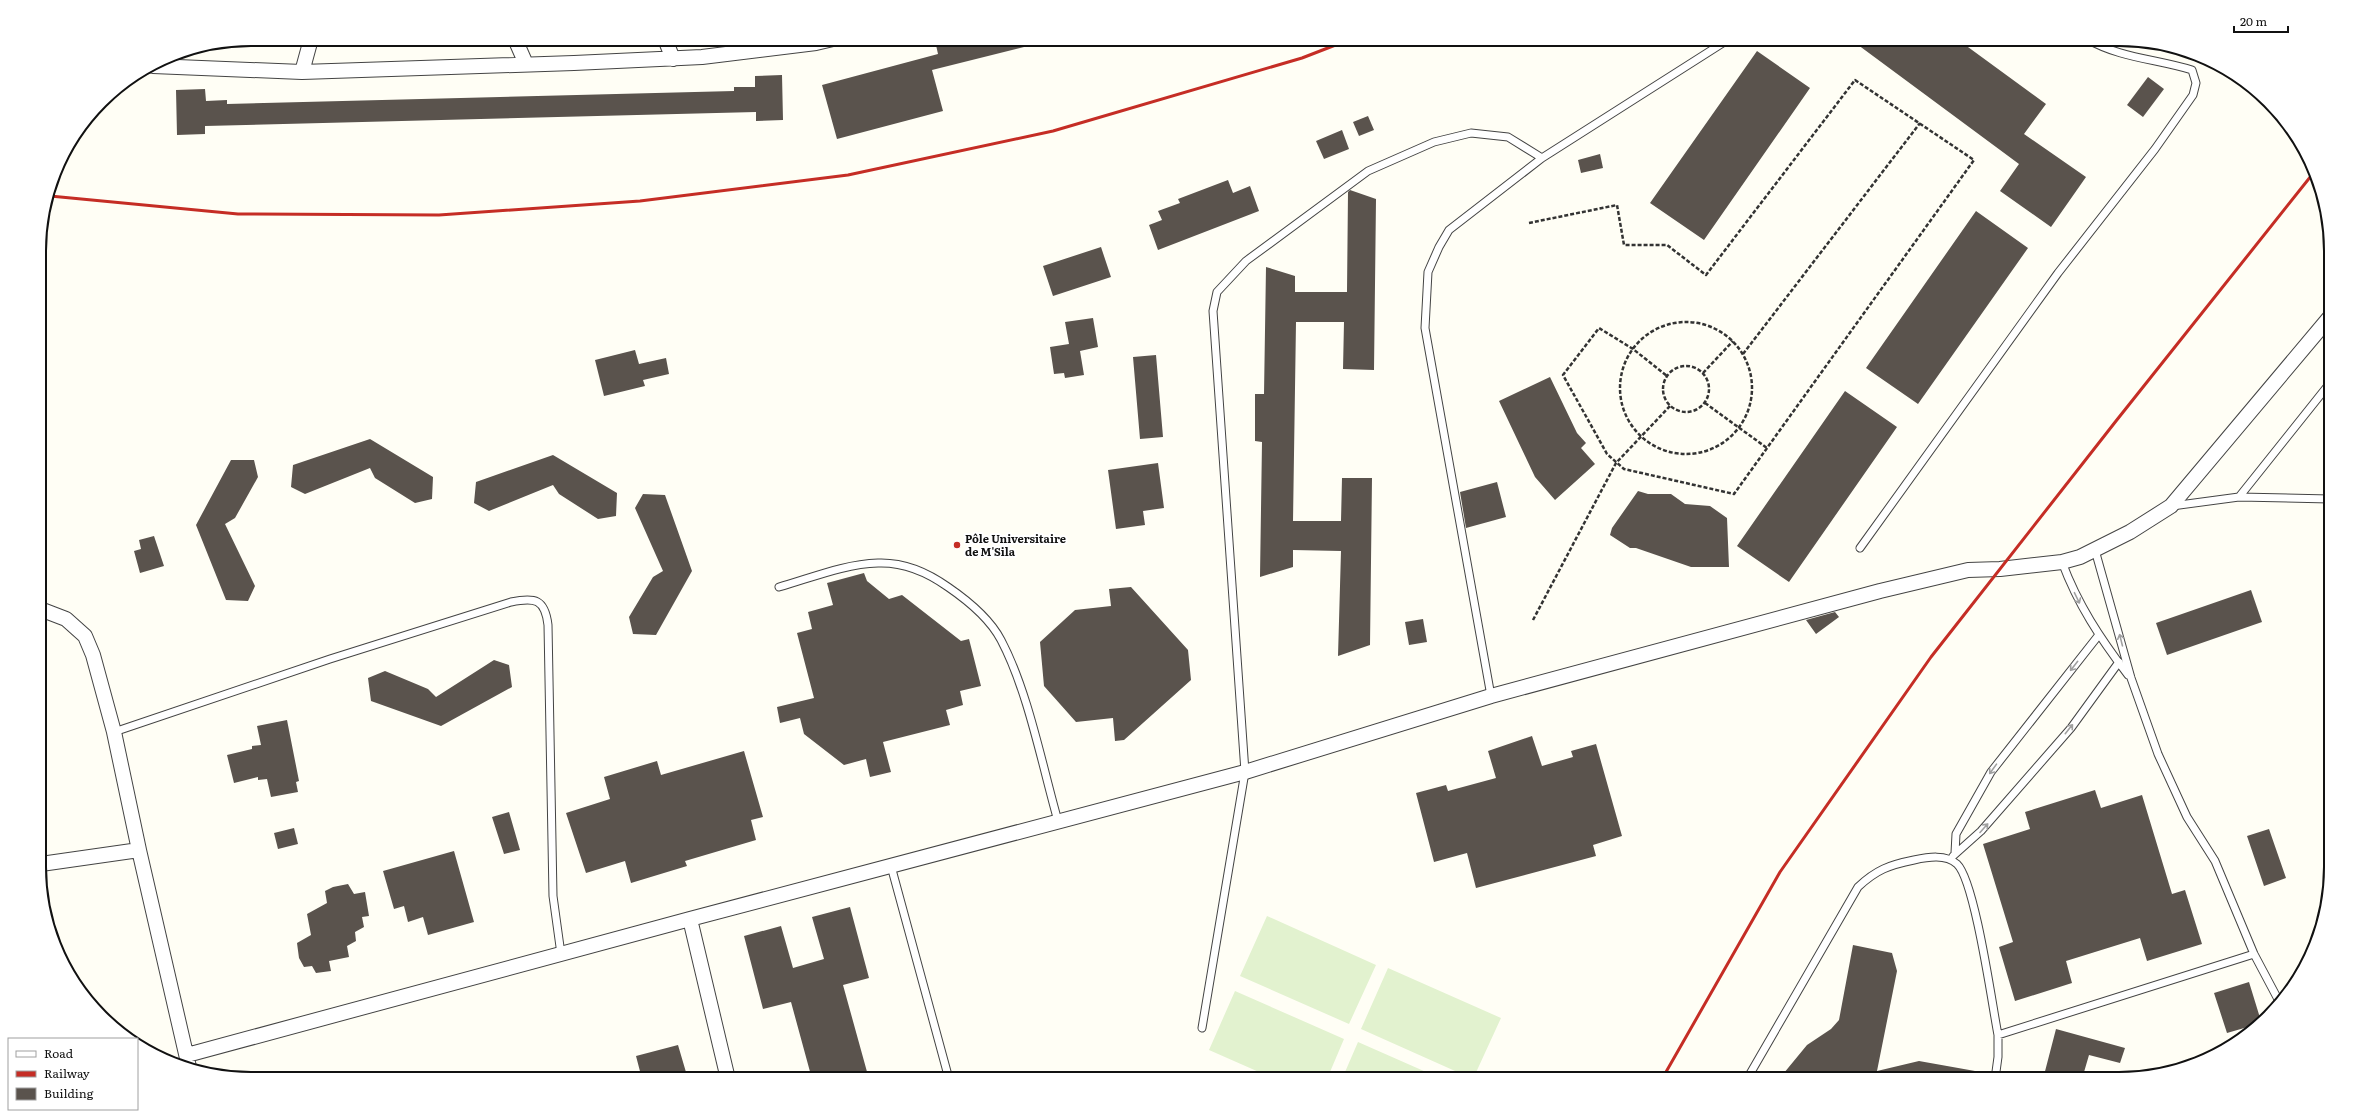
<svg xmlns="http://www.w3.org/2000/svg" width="2370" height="1118" viewBox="0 0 2370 1118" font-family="Literata,serif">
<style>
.pitch{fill:#e2f2cf}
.building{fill:#5a534d}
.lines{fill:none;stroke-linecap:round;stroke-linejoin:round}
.lane-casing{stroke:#444;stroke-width:9}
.street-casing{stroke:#444;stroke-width:16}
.path{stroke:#333;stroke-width:2.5;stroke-dasharray:4 2;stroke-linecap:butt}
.lane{stroke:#fff;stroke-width:7}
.street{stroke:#fff;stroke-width:14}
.rail{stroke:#c52d25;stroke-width:3}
.oneway{stroke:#a0a0a0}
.poi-dot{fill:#c52d25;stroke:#fff;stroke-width:1.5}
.labels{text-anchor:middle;stroke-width:4;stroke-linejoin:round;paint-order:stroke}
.poi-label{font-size:11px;font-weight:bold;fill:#111;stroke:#fff;text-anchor:start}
.rim{fill:none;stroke:#111;stroke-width:2}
</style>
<rect width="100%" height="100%" fill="#fffef5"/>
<!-- pitch -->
<path class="pitch" d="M1267,916L1376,965L1349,1024L1240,976Z
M1388,968L1501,1018L1473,1079L1361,1029Z
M1235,991L1344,1039L1327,1079H1275L1209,1050Z
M1358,1042L1442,1079H1342Z"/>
<!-- building -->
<path class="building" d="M960,39H1035L1036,44L932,70L943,111L837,139L822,85L938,54L936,45Z
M1850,39H1957L2046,104L2024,134L2086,177L2051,227L2000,191L2019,164Z
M1757,51L1810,88L1704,240L1650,203Z
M782,75L783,120L756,121V112L205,126V134L177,135L176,90L205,89L206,101L227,100V104L734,91V87H755V76Z
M2148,77L2164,89L2143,117L2127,105Z
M1368,116L1374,130L1359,136L1353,122Z
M1342,130L1349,149L1324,159L1316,141Z
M1600,154L1603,168L1581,173L1578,160Z
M1228,180L1233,193L1250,186L1259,211L1158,250L1149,225L1162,220L1158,211L1180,203L1178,199Z
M1350,190L1376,199L1374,370L1343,369L1344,322H1296L1293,521H1341L1342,478H1372L1370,645L1338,656L1341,551L1293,550V567L1260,577L1262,442L1255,441V394H1264L1266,267L1295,276V292H1347L1348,192Z
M1976,211L2028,248L1918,404L1866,368Z
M1101,247L1111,277L1053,296L1043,266Z
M1093,318L1098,347L1080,351L1084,375L1065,378L1064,373L1054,374L1050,347L1069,344L1065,322Z
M635,350L639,364L666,358L669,374L643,380L645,386L604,396L595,360Z
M1156,355L1163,437L1140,439L1133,357Z
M1550,377L1577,433L1586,443L1581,448L1595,464L1555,500L1535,477L1499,401Z
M1845,391L1897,427L1789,582L1737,546Z
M370,439L433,477L432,499L415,503L375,478L370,468L305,494L291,487L293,465Z
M553,455L617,493L616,516L598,519L559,494L553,485L489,511L474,503L476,482Z
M231,460H254L258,477L235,518L225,524L255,586L248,601L226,600L196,525Z
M1158,463L1164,508L1143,511L1145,525L1116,529L1108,470Z
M1497,482L1506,517L1466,528L1460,492Z
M1638,491L1648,494H1671L1685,504L1710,506L1727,518L1729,567H1691L1636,548H1630L1610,535L1612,528Z
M643,494L665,495L692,571L656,635L633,634L629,617L653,577L663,571L635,508Z
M154,536L164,566L140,573L134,551L141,549L139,540Z
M864,573L867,581L889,599L902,595L961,641L969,639L981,686L960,691L963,705L946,710L950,725L883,742L891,772L870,777L866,759L844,765L804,734L800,718L780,723L777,707L814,698L797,633L812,629L808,612L833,605L827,583Z
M1131,587L1188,650L1191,680L1124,740L1115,741L1113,718L1076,722L1044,686L1040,642L1075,610L1111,606L1109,589Z
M2251,590L2262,622L2167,655L2156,623Z
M1835,612L1839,617L1816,634L1806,620Z
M1423,619L1427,642L1409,645L1405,622Z
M494,660L509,665L512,687L441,726L371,701L368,678L385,671L428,689L436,697Z
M287,720L299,781L296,782L298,792L271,797L267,779L258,780V777L234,783L227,755L252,749V746L261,745L257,726Z
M1532,736L1542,766L1573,757L1571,751L1596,744L1622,836L1593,845L1596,856L1476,888L1467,853L1434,862L1416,793L1446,785L1448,791L1496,778L1488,751Z
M744,751L763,817L751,820L756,840L685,861L687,866L631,883L625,861L586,873L566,813L610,799L604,777L657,761L661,775Z
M2095,790L2101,808L2142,795L2172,894L2185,890L2202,944L2147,961L2140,938L2066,961L2072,983L2015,1001L1999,947L2013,942L1983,844L2030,829L2025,812Z
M509,812L520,850L504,854L492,817Z
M294,828L298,844L278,849L274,833Z
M2269,829L2286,878L2264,886L2247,836Z
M454,851L474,922L428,935L423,917L408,922L404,906L394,909L383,871Z
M348,884L354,894L365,892L369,916L362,917L364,927L355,932L356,941L347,946L349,957L329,961L331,971L316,973L312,966L304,967L299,958L297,943L311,935L307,914L327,903L325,891L333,887Z
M850,907L869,978L843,985L869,1079H812L791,1002L763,1009L744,936L781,926L793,968L824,959L812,917Z
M1853,945L1892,953L1897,971L1877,1071L1919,1061L1975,1071L1974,1079H1779L1807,1045L1831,1029L1839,1020Z
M2249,982L2261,1021L2258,1024L2227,1033L2214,993Z
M2056,1029L2125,1048L2120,1063L2089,1055L2082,1079H2043Z
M678,1045L688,1079H642L636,1056Z"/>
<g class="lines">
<defs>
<path id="lane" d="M2239,497L2330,383
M2172,506L2239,497L2330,499
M1860,548L2058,273L2155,149L2193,95L2196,83L2192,70C2156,59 2120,58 2087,39
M2095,550L2131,678L2158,754L2187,817L2215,861L2254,954L2280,1003
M2062,562C2078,605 2100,638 2128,675
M779,587C811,578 844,564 878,563C905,562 927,572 948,587C967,600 990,619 1001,640C1028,691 1042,765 1058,821
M1491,696L1425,328L1428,272L1439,247L1449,230L1542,158L1729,39
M114,732L330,659L511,602C535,597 545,599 548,625L553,896L561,954
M1955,853L1956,834L1991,772L2098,636
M1953,856L1981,831L2071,728L2119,662
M891,866L949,1079
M1202,1028L1245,772L1213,311L1217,292L1246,261L1368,171L1434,142L1471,133L1508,137L1542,158
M1998,1035L2254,954
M1747,1079L1858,887C1876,870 1889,865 1914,860C1928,857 1946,854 1957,864C1975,881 1992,1004 1998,1035V1057L1995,1079"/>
<path id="street" d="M515,39L526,64
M665,39L673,59
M153,66L302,72L574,63L702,57L816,43L833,39
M302,72L311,39
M40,609L66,619L85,636L93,655L114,732L139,850
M41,864L139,850L189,1067
M690,919L728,1079
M187,1055L690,919L1245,772L1491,696L1880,591L1968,570L2000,569L2062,562L2080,557L2130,532L2171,506L2329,318"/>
</defs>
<!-- lane casing -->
<use href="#lane" class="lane-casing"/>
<!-- street casing -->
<use href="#street" class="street-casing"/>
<!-- path -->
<path class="path" d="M1529,223L1617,205L1624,245H1667L1706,275L1855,80L1974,160L1734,494L1624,469L1607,454L1563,375L1599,328L1633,349L1667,376
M1620 388a66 66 0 1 1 132 0a66 66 0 1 1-132 0Z
M1743,354L1920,123
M1663 389a23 23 0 1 1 46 0a23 23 0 1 1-46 0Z
M1703,373L1733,341
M1705,403L1767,448
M1533,620L1616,463L1670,406"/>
<!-- lane -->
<use href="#lane" class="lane"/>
<!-- street -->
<use href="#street" class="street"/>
<!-- rail -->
<path class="rail" d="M50,196L238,214L439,215L640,201L848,175L1053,131L1302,58L1351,39
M1662,1079L1780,872L1931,657L2116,421L2315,171"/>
</g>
<!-- one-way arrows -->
<defs><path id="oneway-shaft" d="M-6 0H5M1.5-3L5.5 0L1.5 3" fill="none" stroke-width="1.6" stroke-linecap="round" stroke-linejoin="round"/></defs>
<g class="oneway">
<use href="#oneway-shaft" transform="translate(2077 598) rotate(64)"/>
<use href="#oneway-shaft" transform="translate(2121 640) rotate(-104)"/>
<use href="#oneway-shaft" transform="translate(2074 666) rotate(128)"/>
<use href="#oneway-shaft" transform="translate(2069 729) rotate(-51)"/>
<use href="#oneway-shaft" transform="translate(1993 769) rotate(126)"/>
<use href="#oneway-shaft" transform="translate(1984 828) rotate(-48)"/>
</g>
<!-- markers -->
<circle class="poi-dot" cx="957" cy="545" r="4"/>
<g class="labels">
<!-- poi labels -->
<g class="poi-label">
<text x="965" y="543">Pôle Universitaire<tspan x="965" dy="13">de M'Sila</tspan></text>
</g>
</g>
<!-- crop -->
<path d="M0 0H2370V1118H0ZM251 46H2119A205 205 0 0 1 2324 251V867A205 205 0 0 1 2119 1072H251A205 205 0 0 1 46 867V251A205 205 0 0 1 251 46Z" fill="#fff" fill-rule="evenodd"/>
<path class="rim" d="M251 46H2119A205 205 0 0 1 2324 251V867A205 205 0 0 1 2119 1072H251A205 205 0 0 1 46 867V251A205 205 0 0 1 251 46Z"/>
<!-- legend -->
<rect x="8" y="1038" width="130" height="72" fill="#ffffff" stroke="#a0a0a0"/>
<rect x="16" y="1051" width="20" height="6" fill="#ffffff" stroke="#a0a0a0"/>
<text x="44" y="1058" font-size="12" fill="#111111">Road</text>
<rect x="16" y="1071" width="20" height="6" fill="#c52d25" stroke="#a0a0a0"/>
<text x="44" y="1078" font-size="12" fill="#111111">Railway</text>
<rect x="16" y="1088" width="20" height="12" fill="#5a534d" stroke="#a0a0a0"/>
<text x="44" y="1098" font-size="12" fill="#111111">Building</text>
<!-- scale -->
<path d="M2234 26v6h54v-6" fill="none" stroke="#111111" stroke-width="2"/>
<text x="2240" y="26" font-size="12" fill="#111111" stroke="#ffffff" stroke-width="3" paint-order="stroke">20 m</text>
</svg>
